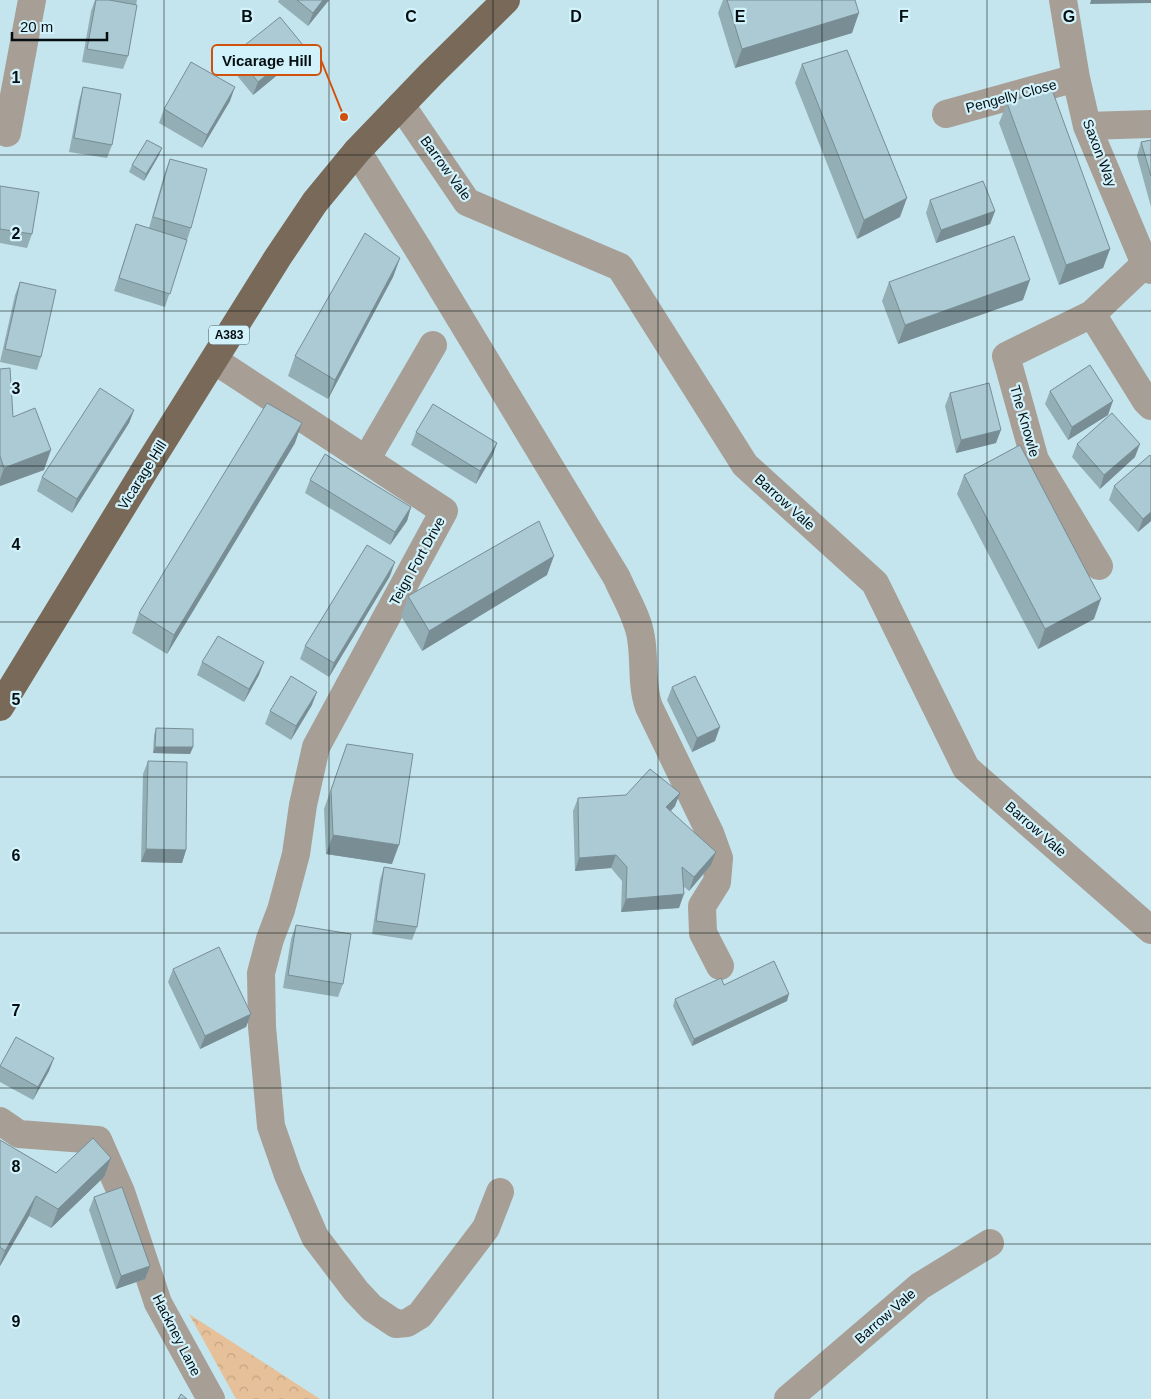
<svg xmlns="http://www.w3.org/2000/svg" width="1151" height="1399" viewBox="0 0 1151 1399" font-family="Arial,sans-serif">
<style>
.forest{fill:url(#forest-crowns)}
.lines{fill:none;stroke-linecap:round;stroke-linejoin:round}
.minor{stroke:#a79e96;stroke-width:28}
.major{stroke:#786959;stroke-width:28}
.wall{fill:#93aeb5}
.shaded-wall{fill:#788d94}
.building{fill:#abcad3;stroke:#788d94}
.grid{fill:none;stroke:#040e11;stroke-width:1;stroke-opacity:0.55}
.labels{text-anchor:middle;stroke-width:4.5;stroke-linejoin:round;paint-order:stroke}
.shield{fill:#d2f2fb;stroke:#425257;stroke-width:1}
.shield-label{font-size:12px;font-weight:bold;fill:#040e11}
.street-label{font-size:14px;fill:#040e11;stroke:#d2f2fb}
.grid-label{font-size:16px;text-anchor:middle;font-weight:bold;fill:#040e11;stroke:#d2f2fb;stroke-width:4.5;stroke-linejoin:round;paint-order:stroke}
.leader{fill:none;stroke:#d1520c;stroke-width:2}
.callout-dot{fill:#d1520c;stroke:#d2f2fb;stroke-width:2}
.callout{fill:#d2f2fb;stroke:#d1520c;stroke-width:2}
.callout-label{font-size:15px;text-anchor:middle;font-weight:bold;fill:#040e11}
</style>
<defs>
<pattern id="forest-crowns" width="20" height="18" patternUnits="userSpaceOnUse" patternTransform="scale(1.25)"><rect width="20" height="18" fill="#e5c099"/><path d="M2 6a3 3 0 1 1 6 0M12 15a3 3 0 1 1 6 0" fill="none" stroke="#c3a483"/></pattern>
</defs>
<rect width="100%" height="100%" fill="#c5e5ee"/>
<!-- forest -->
<path class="forest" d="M189,1314L320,1399H236Z"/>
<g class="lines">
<!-- minor -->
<path class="minor" d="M1063,0L1076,78L1087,126L1145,264L1151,270
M401,105L467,202L620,267L745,465L875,583L966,768L1151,930
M946,114L1076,78
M1087,126L1151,124
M7,133L32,0
M357,151L420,252L617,578C625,597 638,617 641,638C645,661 641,685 649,707L710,833L719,858L717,882L702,906L703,933L720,966
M1092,314L1146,401L1151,406
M214,360L444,511L316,747L303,805L296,854L281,910L270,939L261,973L262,1027L271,1126L288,1175L315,1237L356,1291L372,1308L396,1324L407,1323L420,1315L486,1228L500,1192
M366,460L433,345
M1099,566L1035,460L1006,356L1092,314L1145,264
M0,1121L19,1134L98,1140L121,1192L158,1303L211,1399
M788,1399L920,1286L990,1243"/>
<!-- major -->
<path class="major" d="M0,707L146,468L278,257L315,202L357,151L431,74L506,0"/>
</g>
<!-- wall -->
<path class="wall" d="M95,0H137L136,5L128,56L123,69L82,62L91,11Z
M279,0H329L308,26L278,2Z
M723,0H855L852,33L735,68L718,13Z
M235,53L298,58L253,95L230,67Z
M802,64L900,217L857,239L795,83Z
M83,87L112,145L107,158L69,152L79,101Z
M230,101L202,148L159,123L164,109Z
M1007,103L1110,249L1103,268L1059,285L999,123Z
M1151,140V207L1137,156L1141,142Z
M159,155L144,181L129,172L132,165Z
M170,159L191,228L165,307L114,291L136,224L149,228L165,172Z
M0,186L32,234L27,248L0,243Z
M930,200L995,211L990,224L936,243L926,213Z
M400,258L393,277L328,399L288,376L295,356Z
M20,282L41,357L37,370L0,362L15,295Z
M889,282L1023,300L898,344L882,301Z
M0,369L13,417L44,470L0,486Z
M1050,391L1108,415L1068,440L1045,404Z
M950,393L996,443L956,453L945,406Z
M134,410L129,423L72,513L37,491L42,477Z
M416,432L497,443L492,457L476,484L411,445Z
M295,443L167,654L132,633L139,613Z
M1077,444L1135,457L1100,489L1072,457Z
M1151,457V521L1138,532L1109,500L1114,486Z
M964,475L1094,619L1038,649L957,494Z
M310,480L411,507L407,521L390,545L305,493Z
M547,575L422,651L401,616L408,596Z
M390,576L329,677L300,659L305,646Z
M202,662L259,675L244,702L197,675Z
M672,687L715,741L692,752L667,700Z
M312,705L291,740L265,724L270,711Z
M156,728L193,747L190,754L153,753L154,735Z
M347,744L392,864L326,854L324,809Z
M148,761L186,850L182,863L141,862L143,774Z
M578,798L675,806L671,811L711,865L689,891L683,886L679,908L621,912L622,881L611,868L575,871L573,811Z
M384,867L417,927L412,940L372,934L380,880Z
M296,925L343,984L338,997L283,988L291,939Z
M173,969L251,1014L246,1027L200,1049L168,982Z
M724,985L787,1001L692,1046L673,1006L675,999Z
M54,1058L49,1071L33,1100L0,1082V1066Z
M0,1140L56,1173L104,1177L51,1228L29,1216L0,1266Z
M94,1197L145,1279L116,1289L89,1210Z"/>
<!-- shaded-wall -->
<path class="shaded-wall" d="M323,0H329L308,26L313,13Z
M1091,0H1151V3L1090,4Z
M859,13L852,33L735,68L742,49Z
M303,45L298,58L253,95L258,82Z
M235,87L230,101L202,148L207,135Z
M162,148L159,155L144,181L146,174Z
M907,198L900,217L857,239L864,220Z
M995,211L990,224L936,243L941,230Z
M1110,249L1103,268L1059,285L1066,265Z
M400,258L393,277L328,399L335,380Z
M1030,280L1023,300L898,344L905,325Z
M1113,401L1108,415L1068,440L1072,427Z
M134,410L129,423L72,513L77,499Z
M302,423L295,443L167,654L174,635Z
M1001,430L996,443L956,453L961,440Z
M497,443L492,457L476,484L480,471Z
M1140,444L1135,457L1100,489L1104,475Z
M51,450L44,470L0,486V480L4,468Z
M411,507L407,521L390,545L395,532Z
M1151,512V521L1138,532L1143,519Z
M554,556L547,575L422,651L429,631Z
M395,562L390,576L329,677L334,663Z
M1101,599L1094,619L1038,649L1045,629Z
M264,662L259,675L244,702L249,689Z
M317,692L312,705L291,740L296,726Z
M720,727L715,741L692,752L697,738Z
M155,747H193L190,754L153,753Z
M680,793L675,806L662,820L666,807Z
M333,835L399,845L392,864L326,854Z
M146,849L186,850L182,863L141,862Z
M716,852L711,865L689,891L694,877Z
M616,855L611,868L575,871L579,858Z
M684,894L679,908L621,912L626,899Z
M789,994L787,1001L692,1046L694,1039Z
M251,1014L246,1027L200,1049L205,1036Z
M54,1058L49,1071L33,1100L38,1087Z
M111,1158L104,1177L51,1228L58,1209Z
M36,1196L29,1216L0,1266V1264L5,1251Z
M150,1266L145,1279L116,1289L121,1276Z"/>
<!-- building -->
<path class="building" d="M96,0H109L137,5L128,56L87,49Z
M297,0H323L313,13Z
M727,0H855L859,13L742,49Z
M280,17L303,45L258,82L235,53Z
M847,50L907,198L864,220L802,64Z
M191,62L235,87L207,135L164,109Z
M83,87L121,94L112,145L74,138Z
M1051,87L1110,249L1066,265L1007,103Z
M147,140L162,148L146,174L132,165Z
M1151,140V176L1141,142Z
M170,159L207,169L191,228L153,217Z
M983,181L995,211L941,230L930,200Z
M0,186L39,192L32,234L0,229Z
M136,224L187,240L170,294L119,278Z
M365,233L400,258L335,380L295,356Z
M1014,236L1030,280L905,325L889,282Z
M20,282L56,290L41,357L5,349Z
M1090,365L1113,401L1072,427L1050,391Z
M10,368L13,417L35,408L51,450L4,468L0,456V369Z
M989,383L1001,430L961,440L950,393Z
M100,388L134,410L77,499L42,477Z
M267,403L302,423L174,635L139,613Z
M433,404L497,443L480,471L416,432Z
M1112,413L1140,444L1104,475L1077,444Z
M1020,445L1101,599L1045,629L964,475Z
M325,454L411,507L395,532L310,480Z
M1150,455L1151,457V512L1143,519L1114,486Z
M539,521L554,556L429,631L408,596Z
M367,545L395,562L334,663L305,646Z
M218,636L264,662L249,689L202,662Z
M291,676L317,692L296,726L270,711Z
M695,676L720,727L697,738L672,687Z
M156,728L193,729V747H155Z
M347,744L413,754L399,845L333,835L331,790Z
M148,761L187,762L186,850L146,849Z
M650,769L680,793L666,807L716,852L694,877L682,867L684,894L626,899L627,867L616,855L579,858L578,798L626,795Z
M384,867L425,874L417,927L376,921Z
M296,925L351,934L343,984L288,975Z
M219,947L251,1014L205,1036L173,969Z
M774,961L789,994L694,1039L675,999L721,978L724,985Z
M16,1037L54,1058L38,1087L0,1066Z
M93,1138L111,1158L58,1209L36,1196L5,1251L0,1247V1140L56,1173Z
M122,1187L150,1266L121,1276L94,1197Z
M181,1394L187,1399H178Z"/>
<!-- grid -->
<path class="grid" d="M164,0V1399M329,0V1399M493,0V1399M658,0V1399M822,0V1399M987,0V1399M0,155H1151M0,311H1151M0,466H1151M0,622H1151M0,777H1151M0,933H1151M0,1088H1151M0,1244H1151"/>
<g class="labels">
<!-- shield labels -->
<rect class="shield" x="209" y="325.5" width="40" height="19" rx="4"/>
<g class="shield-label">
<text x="229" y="339">A383</text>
</g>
<!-- street labels -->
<g class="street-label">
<text transform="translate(1011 96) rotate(-15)" y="5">Pengelly Close</text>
<text transform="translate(1100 153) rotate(69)" y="5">Saxon Way</text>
<text transform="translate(446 168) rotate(54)" y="5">Barrow Vale</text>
<text transform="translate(1025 421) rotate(74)" y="5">The Knowle</text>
<text transform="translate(142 475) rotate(-58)" y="5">Vicarage Hill</text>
<text transform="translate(785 502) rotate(42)" y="5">Barrow Vale</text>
<text transform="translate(417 561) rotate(-61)" y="5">Teign Fort Drive</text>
<text transform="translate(1036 829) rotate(41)" y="5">Barrow Vale</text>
<text transform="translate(885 1316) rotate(-41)" y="5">Barrow Vale</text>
<text transform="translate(177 1335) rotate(63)" y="5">Hackney Lane</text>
</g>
</g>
<g class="grid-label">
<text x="247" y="22">B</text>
<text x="411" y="22">C</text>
<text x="576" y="22">D</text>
<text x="740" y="22">E</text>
<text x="904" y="22">F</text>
<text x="1069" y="22">G</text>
<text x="16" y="83">1</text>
<text x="16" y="239">2</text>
<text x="16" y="394">3</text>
<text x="16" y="550">4</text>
<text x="16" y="705">5</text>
<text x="16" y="861">6</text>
<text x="16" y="1016">7</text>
<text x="16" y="1172">8</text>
<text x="16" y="1327">9</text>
</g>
<!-- callouts -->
<path class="leader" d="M344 117L321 60"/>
<circle class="callout-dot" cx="344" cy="117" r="5"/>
<rect class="callout" x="212" y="45" width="109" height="30" rx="5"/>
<g class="callout-label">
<text x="267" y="66">Vicarage Hill</text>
</g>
<!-- scale -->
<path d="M12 32v8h95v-8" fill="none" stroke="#040e11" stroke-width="2.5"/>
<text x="20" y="32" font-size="15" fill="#040e11" stroke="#d2f2fb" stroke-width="4" paint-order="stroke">20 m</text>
</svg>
